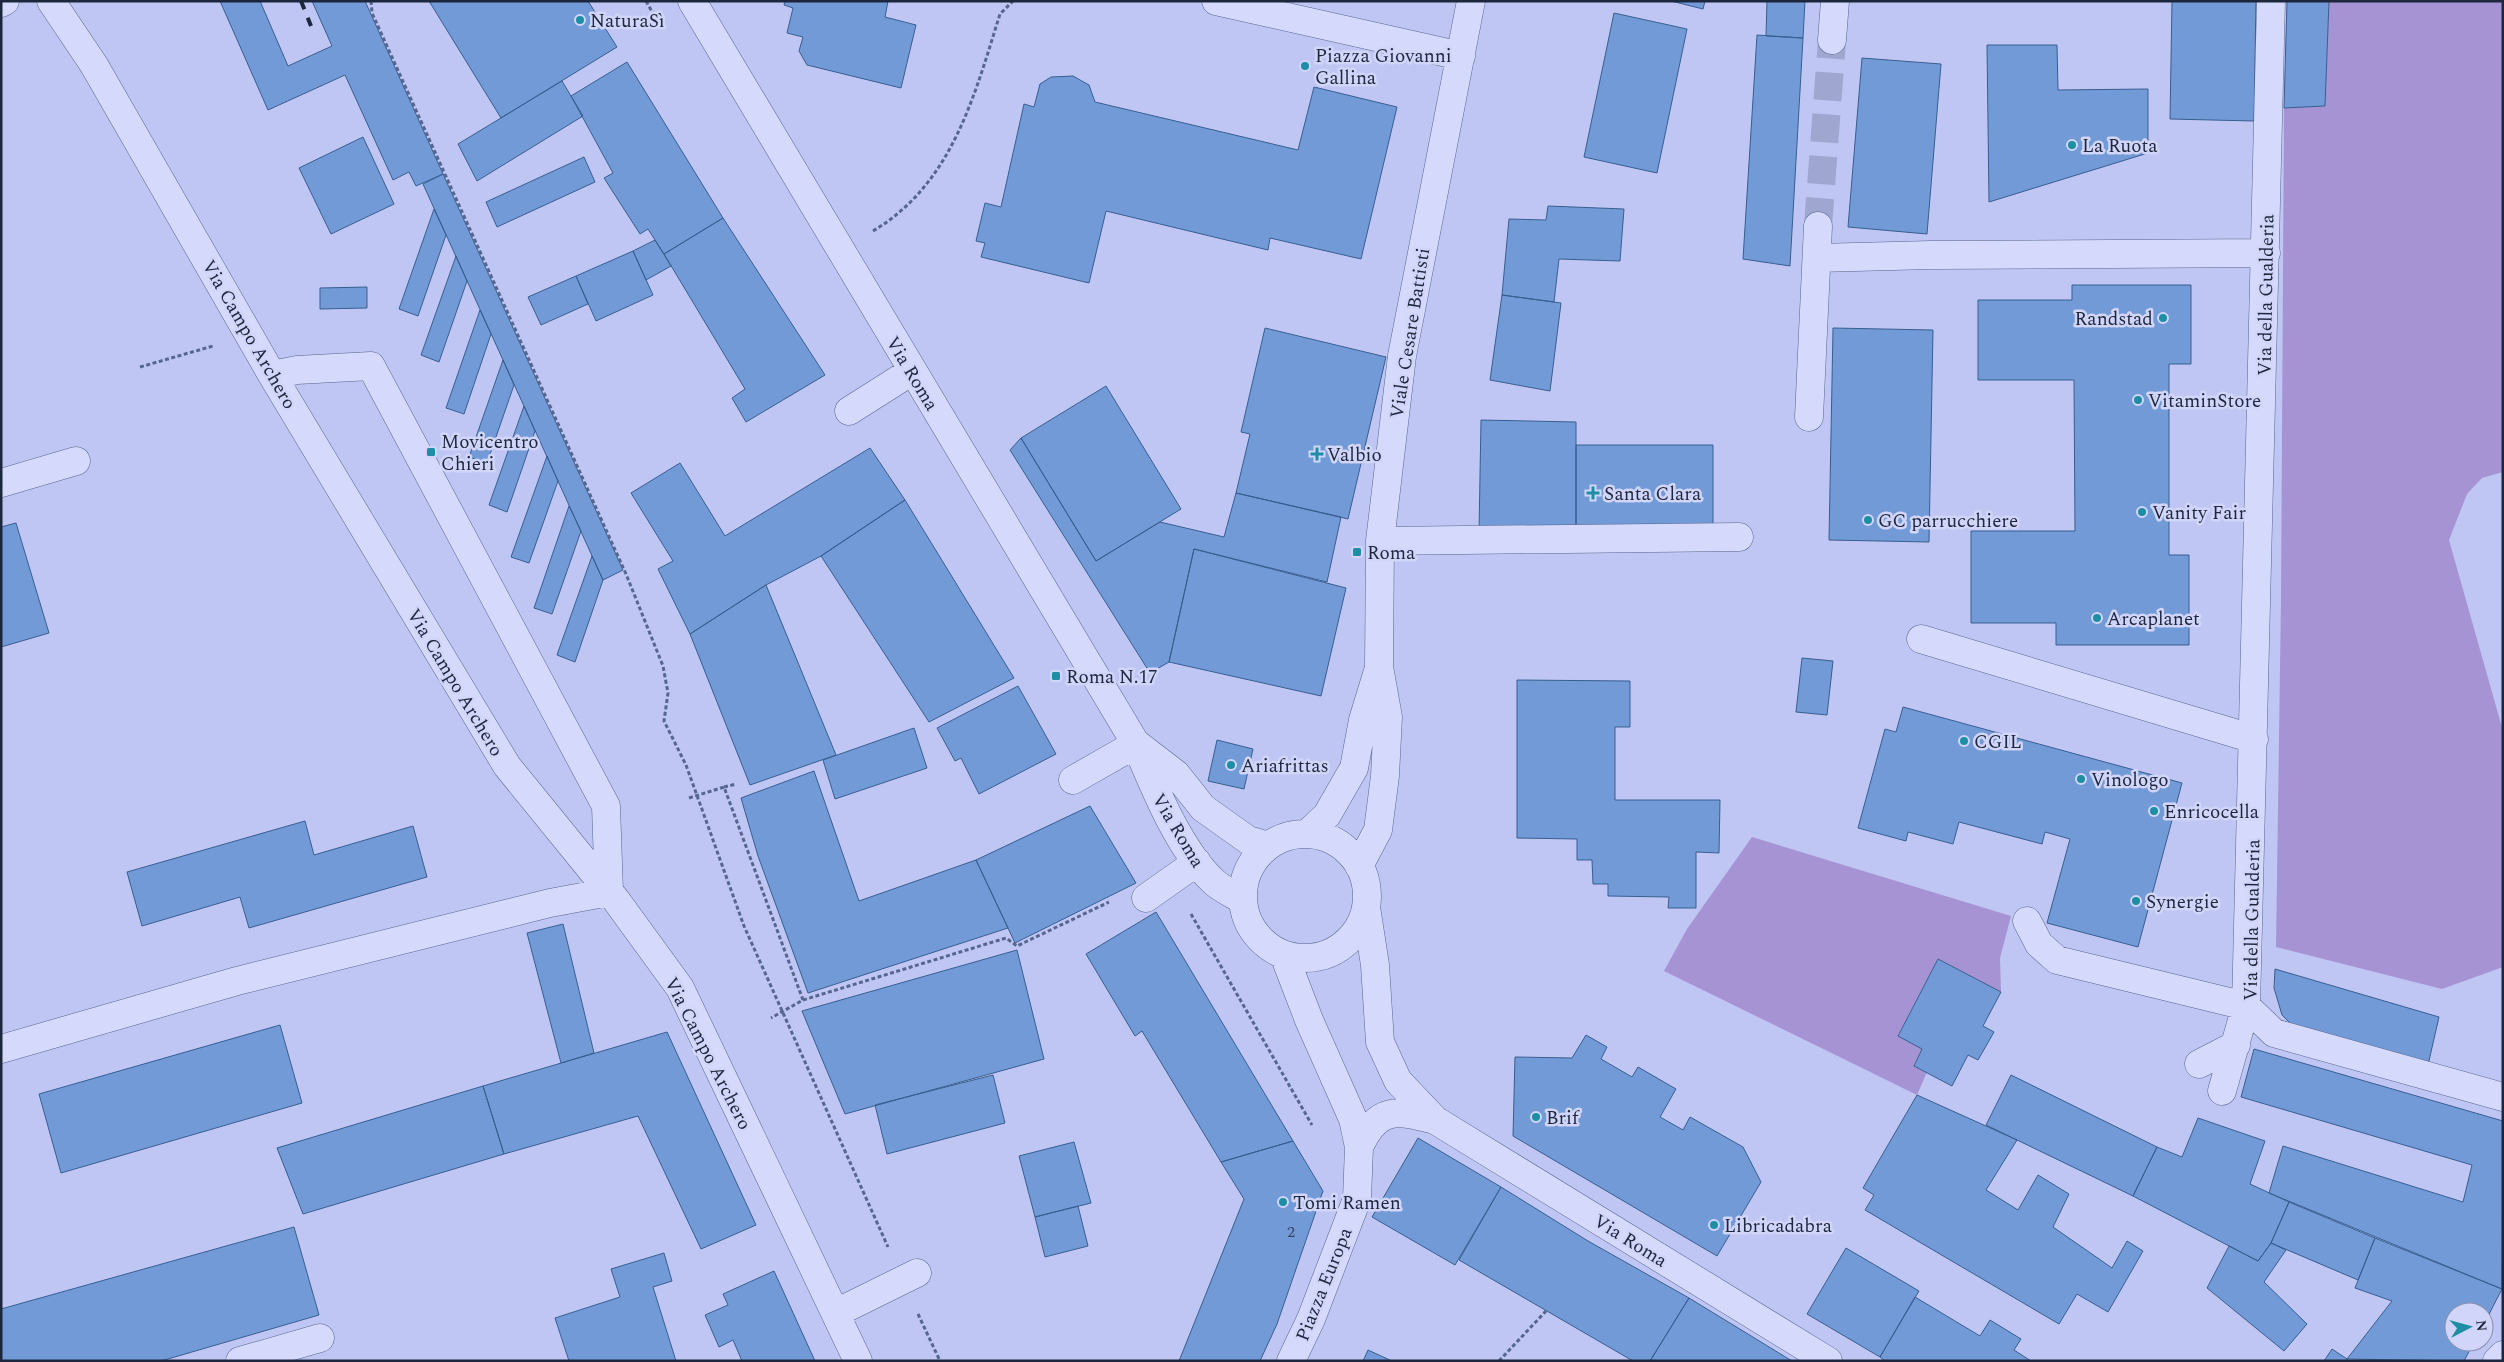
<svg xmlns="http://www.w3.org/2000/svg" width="2504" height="1362" viewBox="0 0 2504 1362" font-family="Spectral,serif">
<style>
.green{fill:#a693d3}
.building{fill:#729ad6;stroke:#385e91}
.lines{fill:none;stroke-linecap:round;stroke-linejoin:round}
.minor-tunnel{stroke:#9fa6cf;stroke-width:28;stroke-dasharray:28 14;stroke-linecap:butt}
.minor-casing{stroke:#56668f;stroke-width:29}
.path{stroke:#56668f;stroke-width:3;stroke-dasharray:4 2.5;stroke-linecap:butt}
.minor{stroke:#d5dafd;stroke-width:28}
.rail{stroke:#1c273d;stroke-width:4;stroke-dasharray:9 9;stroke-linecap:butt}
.poi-dot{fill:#1e8ea5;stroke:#d1d5f9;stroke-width:2}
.labels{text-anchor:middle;stroke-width:5;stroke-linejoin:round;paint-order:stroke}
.number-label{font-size:16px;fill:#324463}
.poi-label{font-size:19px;fill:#1c273d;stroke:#d1d5f9;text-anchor:start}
.street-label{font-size:19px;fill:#1c273d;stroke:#d1d5f9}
</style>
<rect width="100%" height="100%" fill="#c0c6f3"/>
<!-- green -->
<path class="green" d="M2329,1H2503V472L2482,478L2467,494L2449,540L2503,731V967L2442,989L2276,947L2281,599L2284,108L2325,106Z
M1752,837L2011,916L2000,958L2001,992L1938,959L1898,1035L1922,1049L1914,1065L1927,1072L1917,1095L1664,971L1687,929Z"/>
<!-- building -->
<path class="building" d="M220,1H260L288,66L332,46L312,1H365L443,174L416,186L409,172L393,180L345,75L268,110Z
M429,1H588L617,47L501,118Z
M785,1H888L885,17L916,25L901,88L807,65L799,51L803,37L787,33L793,8L784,5Z
M1671,1H1705L1703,9Z
M1767,1H1805L1803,38L1766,36Z
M2172,1H2256L2254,121L2170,119Z
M2287,1H2329L2325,106L2284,108Z
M1614,13L1687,29L1657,173L1584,157Z
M1757,35L1803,38L1790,266L1743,259Z
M1987,45H2057L2058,90L2148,89V153L1989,202Z
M1862,58L1941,64L1927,234L1848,227Z
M627,62L723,218L664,254L648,229L640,234L604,178L613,173L571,96Z
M1073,76L1089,85L1095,102L1298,150L1314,87L1397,107L1361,259L1270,238L1268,250L1106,211L1089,283L981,257L985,243L976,241L985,203L1001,207L1024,104L1034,107L1040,84L1051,77Z
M562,81L583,116L477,181L458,144Z
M363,137L394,204L331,234L299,168Z
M584,157L595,182L497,227L486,202Z
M443,174L623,570L603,580L423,184Z
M1548,206L1624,209L1620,261L1559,259L1554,302L1502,295L1509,219L1546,220Z
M434,209L446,235L418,316L399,309Z
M723,218L825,375L746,422L732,398L745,389L664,254Z
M655,240L671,266L646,280L633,251Z
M633,251L653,295L596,321L576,276Z
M456,256L467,281L439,362L421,355Z
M576,276L588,304L541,325L528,297Z
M2072,285H2191V364H2169V555H2189V645H2056V623H1971V531H2075L2074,380H1978V300H2072Z
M367,287V308L320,309V288Z
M1502,295L1561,303L1550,391L1490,380Z
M480,310L491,334L464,414L446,408Z
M1265,328L1386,357L1348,519L1236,493L1250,434L1241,432Z
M1833,328L1933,330L1929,542L1829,540Z
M503,360L514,385L487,463L469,457Z
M1106,386L1181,509L1096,561L1021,438Z
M524,406L535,431L507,512L489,505Z
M1481,420L1576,422V527L1479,533Z
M1021,438L1096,561L1160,522L1224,537L1236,493L1341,517L1327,582L1194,549L1169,662L1150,673L1010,450Z
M1576,445H1713V527H1576Z
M870,448L905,500L821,556L766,585L690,634L658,569L673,561L631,493L680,463L725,536Z
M547,456L558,481L529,563L511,557Z
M905,500L1014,678L929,722L821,556Z
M569,506L581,531L552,614L534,608Z
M16,523L49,633L1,647V527Z
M1194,549L1346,588L1321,696L1169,662Z
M592,556L603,580L575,662L557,655Z
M766,585L836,755L750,785L690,634Z
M1802,658L1833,661L1827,715L1796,712Z
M1517,680L1630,681V727H1615V800H1720L1719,853L1696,852V908H1668L1669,897L1608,896V884H1593L1592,860H1577V839L1517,838Z
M1018,686L1056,754L979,794L961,758L955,761L937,728Z
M1903,707L2182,783L2138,947L2047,923L2070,839L2045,832L2042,844L1959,822L1953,844L1908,832L1906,841L1858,828L1885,729L1896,732Z
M914,728L927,768L835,799L823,760Z
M1217,740L1253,749L1244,789L1208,781Z
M814,771L859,901L976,860L1008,928L808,993L758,856L741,798Z
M1090,806L1136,883L1015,943L976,860Z
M305,821L314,855L413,826L427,877L249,928L240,897L142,926L127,872Z
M1156,912L1293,1141L1221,1162L1142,1031L1135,1036L1086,954Z
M563,924L594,1053L561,1063L527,933Z
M1017,950L1044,1059L845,1114L802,1011Z
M1938,959L2001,992L1983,1026L1994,1032L1978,1060L1968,1055L1952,1086L1914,1066L1922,1049L1898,1036Z
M2275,969L2439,1017L2428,1065L2296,1029L2282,1015L2274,988Z
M280,1025L302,1103L61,1173L39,1094Z
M667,1032L756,1225L701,1249L638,1116L504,1154L483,1086Z
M1586,1035L1607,1047L1601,1059L1632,1077L1638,1067L1676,1089L1660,1117L1683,1130L1690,1117L1743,1147L1761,1182L1717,1256L1513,1136L1515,1057L1572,1058Z
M2254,1049L2503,1121L2502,1289L2269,1193L2283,1146L2463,1202L2472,1165L2241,1097Z
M993,1075L1005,1123L887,1154L875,1105Z
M2011,1075L2157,1147L2133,1196L1986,1125Z
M483,1086L504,1154L303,1214L277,1148Z
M1917,1095L2017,1140L1986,1190L2018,1210L2038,1175L2069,1194L2053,1227L2112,1268L2127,1241L2143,1251L2108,1312L2077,1294L2059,1324L1865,1210L1874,1195L1863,1188Z
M2198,1118L2265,1141L2250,1184L2289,1202L2271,1243L2258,1261L2133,1196L2157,1147L2182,1157Z
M1418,1138L1501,1187L1455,1265L1372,1217Z
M1293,1141L1323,1191L1277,1324L1260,1361H1179L1244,1199L1221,1162Z
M1074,1142L1091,1203L1035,1217L1019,1156Z
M1501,1187L1588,1241L1689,1298L1650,1361H1633L1459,1260Z
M2289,1202L2375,1238L2358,1280L2271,1243Z
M1078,1206L1088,1246L1045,1257L1035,1217Z
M294,1227L319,1315L161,1361H1V1309Z
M2375,1238L2502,1289L2484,1324V1312H2454V1342H2474L2464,1361L2347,1359L2392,1301L2355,1288Z
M2271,1243L2286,1250L2264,1282L2307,1324L2284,1351L2207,1288L2229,1246L2258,1261Z
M1846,1248L1919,1291L1880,1357L1807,1314Z
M664,1253L672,1281L653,1287L676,1361H569L555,1318L620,1297L611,1269Z
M774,1271L815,1361H742L733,1340L719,1347L705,1315L728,1305L723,1294Z
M1915,1297L1980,1336L1990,1320L2021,1339L2014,1350L2031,1361H1885L1880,1357Z
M1689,1298L1743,1331L1792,1361H1650Z
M2332,1349L2347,1359L2349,1361H2324Z
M1368,1350L1392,1361H1363Z"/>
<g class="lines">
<!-- minor-tunnel -->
<path class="minor-tunnel" d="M1818,226L1832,40"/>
<defs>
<path id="minor" d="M51,1L94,65L272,375L507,766L616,900L680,988L858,1361
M692,1L1136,744C1154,787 1179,849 1213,881C1221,889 1233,894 1243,900
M1216,1L1461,56
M2271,1L2246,1006L2274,1033L2503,1097
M1,3L5,1
M1832,40L1835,1
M1817,258L1931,255L2266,253
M849,411L912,371
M1809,417L1818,226
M1,483L76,461
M1380,541L1739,537
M1921,639L2254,739
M1137,744L1176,774L1203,808L1248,840L1268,846
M1073,780L1136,744
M1307,834L1327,815L1354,768L1363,720L1378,671
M1243 896a62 62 0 1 1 124 0a62 62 0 1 1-124 0Z
M1359,866L1378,830L1385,776L1388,717L1379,667L1380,541L1402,356L1471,1
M1146,898L1197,862
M1366,907L1375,965L1380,1042L1398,1081L1435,1120L1828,1361
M2027,921L2039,944L2057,960L2246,1006L2222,1091
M1284,955L1309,1020L1353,1119L1359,1147L1357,1199L1311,1319L1291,1361
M1,1049L237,981L550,903L609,892L606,806L371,366L297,370L272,375
M2199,1064L2236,1045
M1359,1147C1378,1106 1396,1110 1435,1120
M836,1313L917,1273
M240,1361L320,1338
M2497,1361L2503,1355"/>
</defs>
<!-- minor casing -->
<use href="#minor" class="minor-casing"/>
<!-- path -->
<path class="path" d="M371,1L372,13L626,574L663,666L668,693L664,721L686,765L744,926L888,1247
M646,1L659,24
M873,231C952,184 974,97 1000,14L1013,1
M140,367L213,346
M724,787L736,784
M689,798L724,787L803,1000L771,1018
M1191,914L1312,1125
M803,1000L1006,938L1017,946L1109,902
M918,1314L940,1361
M1499,1361L1546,1311"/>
<!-- minor -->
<use href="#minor" class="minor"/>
<!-- rail -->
<path class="rail" d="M301,1L311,26"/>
</g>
<!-- markers -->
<g class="poi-dot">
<circle cx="580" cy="20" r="5"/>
<circle cx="1305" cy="66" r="5"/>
<circle cx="2072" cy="145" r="5"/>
<circle cx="2163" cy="318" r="5"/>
<circle cx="2138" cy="400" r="5"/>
<rect x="426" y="447" width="10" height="10" rx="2.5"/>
<path d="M1314.5 446.5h5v5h5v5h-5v5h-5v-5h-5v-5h5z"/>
<path d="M1590.5 485.5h5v5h5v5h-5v5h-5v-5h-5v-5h5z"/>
<circle cx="2142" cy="512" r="5"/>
<circle cx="1868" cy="520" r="5"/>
<rect x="1352" y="547" width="10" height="10" rx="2.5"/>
<circle cx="2097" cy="618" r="5"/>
<rect x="1051" y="671" width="10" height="10" rx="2.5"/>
<circle cx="1964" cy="741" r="5"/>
<circle cx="1231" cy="765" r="5"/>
<circle cx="2081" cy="779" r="5"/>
<circle cx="2154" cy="811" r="5"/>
<circle cx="2136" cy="901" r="5"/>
<circle cx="1536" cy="1117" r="5"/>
<circle cx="1283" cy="1202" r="5"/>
<circle cx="1714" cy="1225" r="5"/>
</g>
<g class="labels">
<!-- number labels -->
<g class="number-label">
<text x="1291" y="1237">2</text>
</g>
<!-- poi labels -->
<g class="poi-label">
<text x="590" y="27">NaturaSì</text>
<text x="1315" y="62">Piazza Giovanni<tspan x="1315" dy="22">Gallina</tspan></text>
<text x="2082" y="152">La Ruota</text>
<text x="2153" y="325" text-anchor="end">Randstad</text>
<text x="2148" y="407">VitaminStore</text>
<text x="441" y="448">Movicentro<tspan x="441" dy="22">Chieri</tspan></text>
<text x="1327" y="461">Valbio</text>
<text x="1604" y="500">Santa Clara</text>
<text x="2152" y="519">Vanity Fair</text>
<text x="1878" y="527">GC parrucchiere</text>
<text x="1367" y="559">Roma</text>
<text x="2107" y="625">Arcaplanet</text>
<text x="1066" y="683">Roma N.17</text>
<text x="1974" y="748">CGIL</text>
<text x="1241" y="772">Ariafrittas</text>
<text x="2091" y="786">Vinologo</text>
<text x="2164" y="818">Enricocella</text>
<text x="2146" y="908">Synergie</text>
<text x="1546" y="1124">Brif</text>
<text x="1293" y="1209">Tomi Ramen</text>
<text x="1724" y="1232">Libricadabra</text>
</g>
<!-- street labels -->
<g class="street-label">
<text transform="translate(2265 295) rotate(-89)" y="7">Via della Gualderia</text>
<text transform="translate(1409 333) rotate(-81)" y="7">Viale Cesare Battisti</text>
<text transform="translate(250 334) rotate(60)" y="7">Via Campo Archero</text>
<text transform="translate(913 373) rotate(59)" y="7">Via Roma</text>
<text transform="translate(456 682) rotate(59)" y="7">Via Campo Archero</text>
<text transform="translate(1179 830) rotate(59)" y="7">Via Roma</text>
<text transform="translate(2251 920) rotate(-89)" y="7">Via della Gualderia</text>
<text transform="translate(709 1053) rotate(63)" y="7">Via Campo Archero</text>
<text transform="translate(1631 1240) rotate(32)" y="7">Via Roma</text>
<text transform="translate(1323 1284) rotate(-68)" y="7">Piazza Europa</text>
</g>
</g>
<!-- border -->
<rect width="2504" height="1362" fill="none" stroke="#1c273d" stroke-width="5"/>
<!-- north arrow -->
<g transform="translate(2469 1327) rotate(84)"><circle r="24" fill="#d1d5f9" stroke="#898fae"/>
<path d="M0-4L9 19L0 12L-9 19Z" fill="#1e8ea5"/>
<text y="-8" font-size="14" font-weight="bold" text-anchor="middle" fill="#1c273d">N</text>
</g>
</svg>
